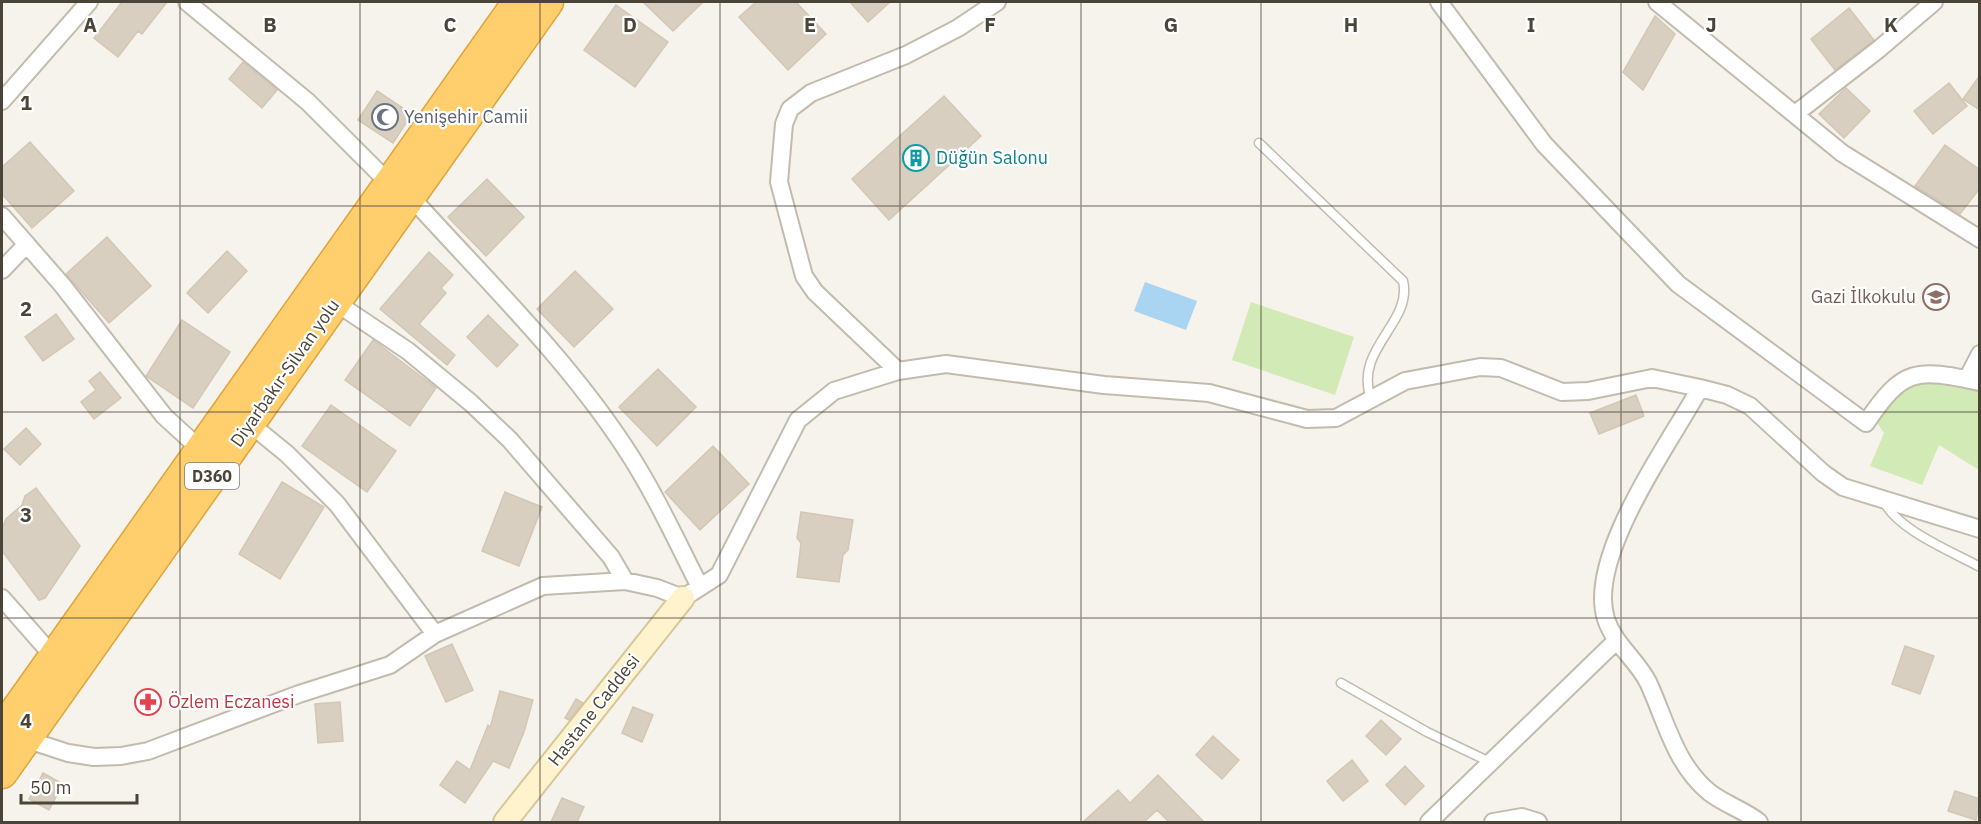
<svg xmlns="http://www.w3.org/2000/svg" width="1981" height="824" viewBox="0 0 1981 824" font-family="'IBM Plex Sans',sans-serif">
<style>
.green{fill:#d2eab5}
.water{fill:#a9d4f2}
.building{fill:#d8cfc1;stroke:#d3c7b4;stroke-width:1.5}
.lines{fill:none;stroke-linecap:round;stroke-linejoin:round}
.lane-casing{stroke:#c2bbae;stroke-width:11}
.street-casing{stroke:#c2bbae;stroke-width:20}
.secondary-casing{stroke:#d6c79b;stroke-width:26}
.highway-casing{stroke:#e0a43c;stroke-width:33}
.lane{stroke:#fff;stroke-width:8}
.street{stroke:#fff;stroke-width:16}
.secondary{stroke:#fff3cd;stroke-width:22}
.highway{stroke:#ffcf6e;stroke-width:30}
.grid{fill:none;stroke:#4b4439;stroke-width:1.5;stroke-opacity:0.55}
.labels{text-anchor:middle;stroke-width:4.5;stroke-linejoin:round;paint-order:stroke}
.shield{fill:#fff;stroke:#817c74;stroke-width:1.5}
.shield-label{font-size:16px;font-weight:bold;fill:#4b4439}
.worship-label{font-size:18px;fill:#5b616d;stroke:#fff;text-anchor:start}
.culture-label{font-size:18px;fill:#0d838f;stroke:#fff;text-anchor:start}
.education-label{font-size:18px;fill:#785e54;stroke:#fff;text-anchor:end}
.street-label{font-size:18px;fill:#4b4439;stroke:#fff}
.health-label{font-size:18px;fill:#be3a42;stroke:#fff;text-anchor:start}
.grid-label{font-size:20px;text-anchor:middle;font-weight:bold;fill:#4b4439;stroke:#fff;stroke-width:4.5;stroke-linejoin:round;paint-order:stroke}
</style>
<rect width="100%" height="100%" fill="#f6f3ec"/>
<!-- green -->
<path class="green" d="M1251,302L1354,337L1335,395L1232,360Z
M1913,377L1940,379L1979,390V470L1939,445L1922,485L1870,466L1884,433L1873,417Z"/>
<!-- water -->
<path class="water" d="M1145,282L1197,301L1186,330L1134,311Z"/>
<!-- building -->
<path class="building" d="M122,2H167L142,34L138,31L118,57L94,38Z
M643,2H703L673,31Z
M756,2H796L826,34L788,70L739,17Z
M850,2H890L868,22Z
M616,5L668,42L635,87L584,50Z
M1849,8L1874,40L1835,70L1811,39Z
M1655,16L1675,34L1643,90L1623,72Z
M243,62L277,90L262,108L229,79Z
M1980,75V110L1963,99Z
M1949,83L1967,106L1933,134L1914,111Z
M1846,88L1870,111L1844,138L1819,114Z
M377,91L412,114L393,143L358,120Z
M944,96L981,136L889,220L852,179Z
M30,142L74,191L32,228L2,194V167Z
M1945,145L1980,170V188L1960,214L1915,186Z
M487,179L524,217L486,256L448,217Z
M107,237L151,286L109,323L66,274Z
M227,251L247,271L208,313L187,293Z
M429,252L453,275L441,288L446,293L419,324L455,355L447,365L380,309Z
M575,271L613,309L574,347L537,309Z
M56,314L74,339L43,361L25,337Z
M488,315L518,345L497,367L467,337Z
M182,320L230,352L193,408L146,376Z
M373,340L436,388L410,426L345,380Z
M658,369L696,407L657,446L619,407Z
M100,372L121,398L94,419L81,402L96,390L89,381Z
M1636,395L1644,416L1599,434L1590,413Z
M331,405L396,451L367,492L302,446Z
M26,428L41,444L20,465L4,449Z
M713,446L749,484L700,530L665,492Z
M282,482L324,507L280,579L239,554Z
M36,488L80,546L45,598L39,600L2,551V529L6,519L22,505L25,496Z
M505,492L542,507L519,566L482,551Z
M801,512L853,520L848,550L843,555L839,582L797,577L801,543L797,538Z
M452,644L473,690L446,702L425,656Z
M1905,646L1934,656L1920,694L1892,684Z
M500,691L533,700L524,732L509,768L493,761L465,803L440,785L457,761L470,770L488,725L490,728Z
M576,699L583,703L569,720L565,718Z
M340,702L343,741L318,743L315,704Z
M633,707L653,715L642,742L622,733Z
M1381,720L1401,739L1386,755L1366,736Z
M1213,736L1239,760L1222,779L1196,755Z
M1352,760L1368,781L1343,801L1327,781Z
M1405,766L1424,786L1405,805L1386,785Z
M43,773L63,784L49,810L29,799Z
M1158,775L1204,822H1169L1157,810L1144,822H1083L1118,790L1130,803Z
M1955,791L1980,799L1976,820L1948,811Z
M562,798L584,807L577,822H551Z"/>
<g class="lines">
<defs>
<path id="lane" d="M1259,143L1403,281C1413,323 1353,349 1371,399
M1883,500C1897,530 1951,551 1980,567
M1341,683L1427,732L1492,763"/>
<path id="street" d="M187,2L308,102L389,183
M1439,2L1544,144L1678,284L1866,423C1903,368 1915,368 1980,382
M1657,2L1842,153L1980,239
M2,101L89,2
M1795,114L1879,49L1934,2
M410,196C483,277 564,355 624,446C654,491 676,540 700,587
M2,216L63,286L164,416L200,449
M2,270L26,245
M335,302L408,351L471,403L510,440L611,557L625,581
M898,371L815,292L804,276L779,182L784,124L790,109L811,93L906,55L958,28L997,2
M1967,379L1980,354
M1700,388L1727,395L1750,406L1823,473L1843,487L1980,529
M249,423L287,454L337,504L435,634
M2,598L53,656
M25,739L68,753L94,757L121,756L148,751L299,694L390,665L435,634L543,586L625,581L657,588L683,598L719,575L798,420L834,391L898,371L946,364L1104,385L1209,393L1307,419L1336,418L1405,381L1480,367L1501,368L1562,392L1588,391L1652,378L1700,388C1670,443 1586,557 1606,619C1614,644 1636,659 1648,682C1666,721 1675,764 1709,792C1724,804 1744,810 1759,822
M1429,822L1616,641
M1493,822L1522,817L1538,822"/>
<path id="secondary" d="M505,822L683,598"/>
<path id="highway" d="M2,730L518,2
M2,773L548,2"/>
</defs>
<!-- lane casing -->
<use href="#lane" class="lane-casing"/>
<!-- street casing -->
<use href="#street" class="street-casing"/>
<!-- secondary casing -->
<use href="#secondary" class="secondary-casing"/>
<!-- highway casing -->
<use href="#highway" class="highway-casing"/>
<!-- lane -->
<use href="#lane" class="lane"/>
<!-- street -->
<use href="#street" class="street"/>
<!-- secondary -->
<use href="#secondary" class="secondary"/>
<!-- highway -->
<use href="#highway" class="highway"/>
</g>
<!-- grid -->
<path class="grid" d="M180,2V822M360,2V822M540,2V822M720,2V822M900,2V822M1081,2V822M1261,2V822M1441,2V822M1621,2V822M1801,2V822M2,206H1980M2,412H1980M2,618H1980"/>
<!-- icons -->
<defs>
<symbol id="mosque-ring" viewBox="-11 -11 22 22"><circle r="9.5" fill="#fff" stroke="#6b7280" stroke-width="1.5"/><path d="M3.5-4.9A6 6 0 1 0 3.5 4.9A5 5 0 1 1 3.5-4.9Z" fill="#6b7280"/></symbol>
<symbol id="building-ring" viewBox="-11 -11 22 22"><circle r="9.5" fill="#fff" stroke="#0f9aa8" stroke-width="1.5"/><path d="M-4-6H4V6H1V3H-1V6H-4ZM-2.5-4.3h1.7v1.8h-1.7ZM.8-4.3h1.7v1.8H.8ZM-2.5-1h1.7V.8h-1.7ZM.8-1h1.7V.8H.8Z" fill="#0f9aa8"/></symbol>
<symbol id="school-ring" viewBox="-11 -11 22 22"><circle r="9.5" fill="#fff" stroke="#8d6e63" stroke-width="1.5"/><path d="M0-5L7-2L0 1L-7-2ZM-4 1L0 2.5L4 1V4Q0 6-4 4Z" fill="#8d6e63"/></symbol>
<symbol id="pharmacy-ring" viewBox="-11 -11 22 22"><circle r="9.5" fill="#fff" stroke="#e0444e" stroke-width="1.5"/><path d="M-2-6h4v4h4v4h-4v4h-4v-4h-4v-4h4Z" fill="#e0444e"/></symbol>
</defs>
<g fill-rule="evenodd">
<use href="#mosque-ring" x="370" y="102" width="30" height="30"/>
<use href="#building-ring" x="901" y="143" width="30" height="30"/>
<use href="#school-ring" x="1921" y="282" width="30" height="30"/>
<use href="#pharmacy-ring" x="133" y="687" width="30" height="30"/>
</g>
<g class="labels">
<!-- shield labels -->
<rect class="shield" x="185" y="463" width="54" height="26" rx="4.5"/>
<g class="shield-label">
<text x="212" y="482">D360</text>
</g>
<!-- worship labels -->
<g class="worship-label">
<text x="404" y="123">Yenişehir Camii</text>
</g>
<!-- culture labels -->
<g class="culture-label">
<text x="936" y="164">Düğün Salonu</text>
</g>
<!-- education labels -->
<g class="education-label">
<text x="1916" y="303">Gazi İlkokulu</text>
</g>
<!-- street labels -->
<g class="street-label">
<text transform="translate(285 373) rotate(-55)" y="6">Diyarbakır-Silvan yolu</text>
<text transform="translate(594 710) rotate(-52)" y="6">Hastane Caddesi</text>
</g>
<!-- health labels -->
<g class="health-label">
<text x="168" y="708">Özlem Eczanesi</text>
</g>
</g>
<g class="grid-label">
<text x="90" y="32">A</text>
<text x="270" y="32">B</text>
<text x="450" y="32">C</text>
<text x="630" y="32">D</text>
<text x="810" y="32">E</text>
<text x="990" y="32">F</text>
<text x="1171" y="32">G</text>
<text x="1351" y="32">H</text>
<text x="1531" y="32">I</text>
<text x="1711" y="32">J</text>
<text x="1891" y="32">K</text>
<text x="26" y="110">1</text>
<text x="26" y="316">2</text>
<text x="26" y="522">3</text>
<text x="26" y="728">4</text>
</g>
<!-- border -->
<rect width="1981" height="824" fill="none" stroke="#4b4439" stroke-width="6"/>
<!-- scale -->
<path d="M21 794v9h116v-9" fill="none" stroke="#4b4439" stroke-width="3"/>
<text x="30" y="794" font-size="18" fill="#4b4439" stroke="#ffffff" stroke-width="4.5" paint-order="stroke">50 m</text>
</svg>
